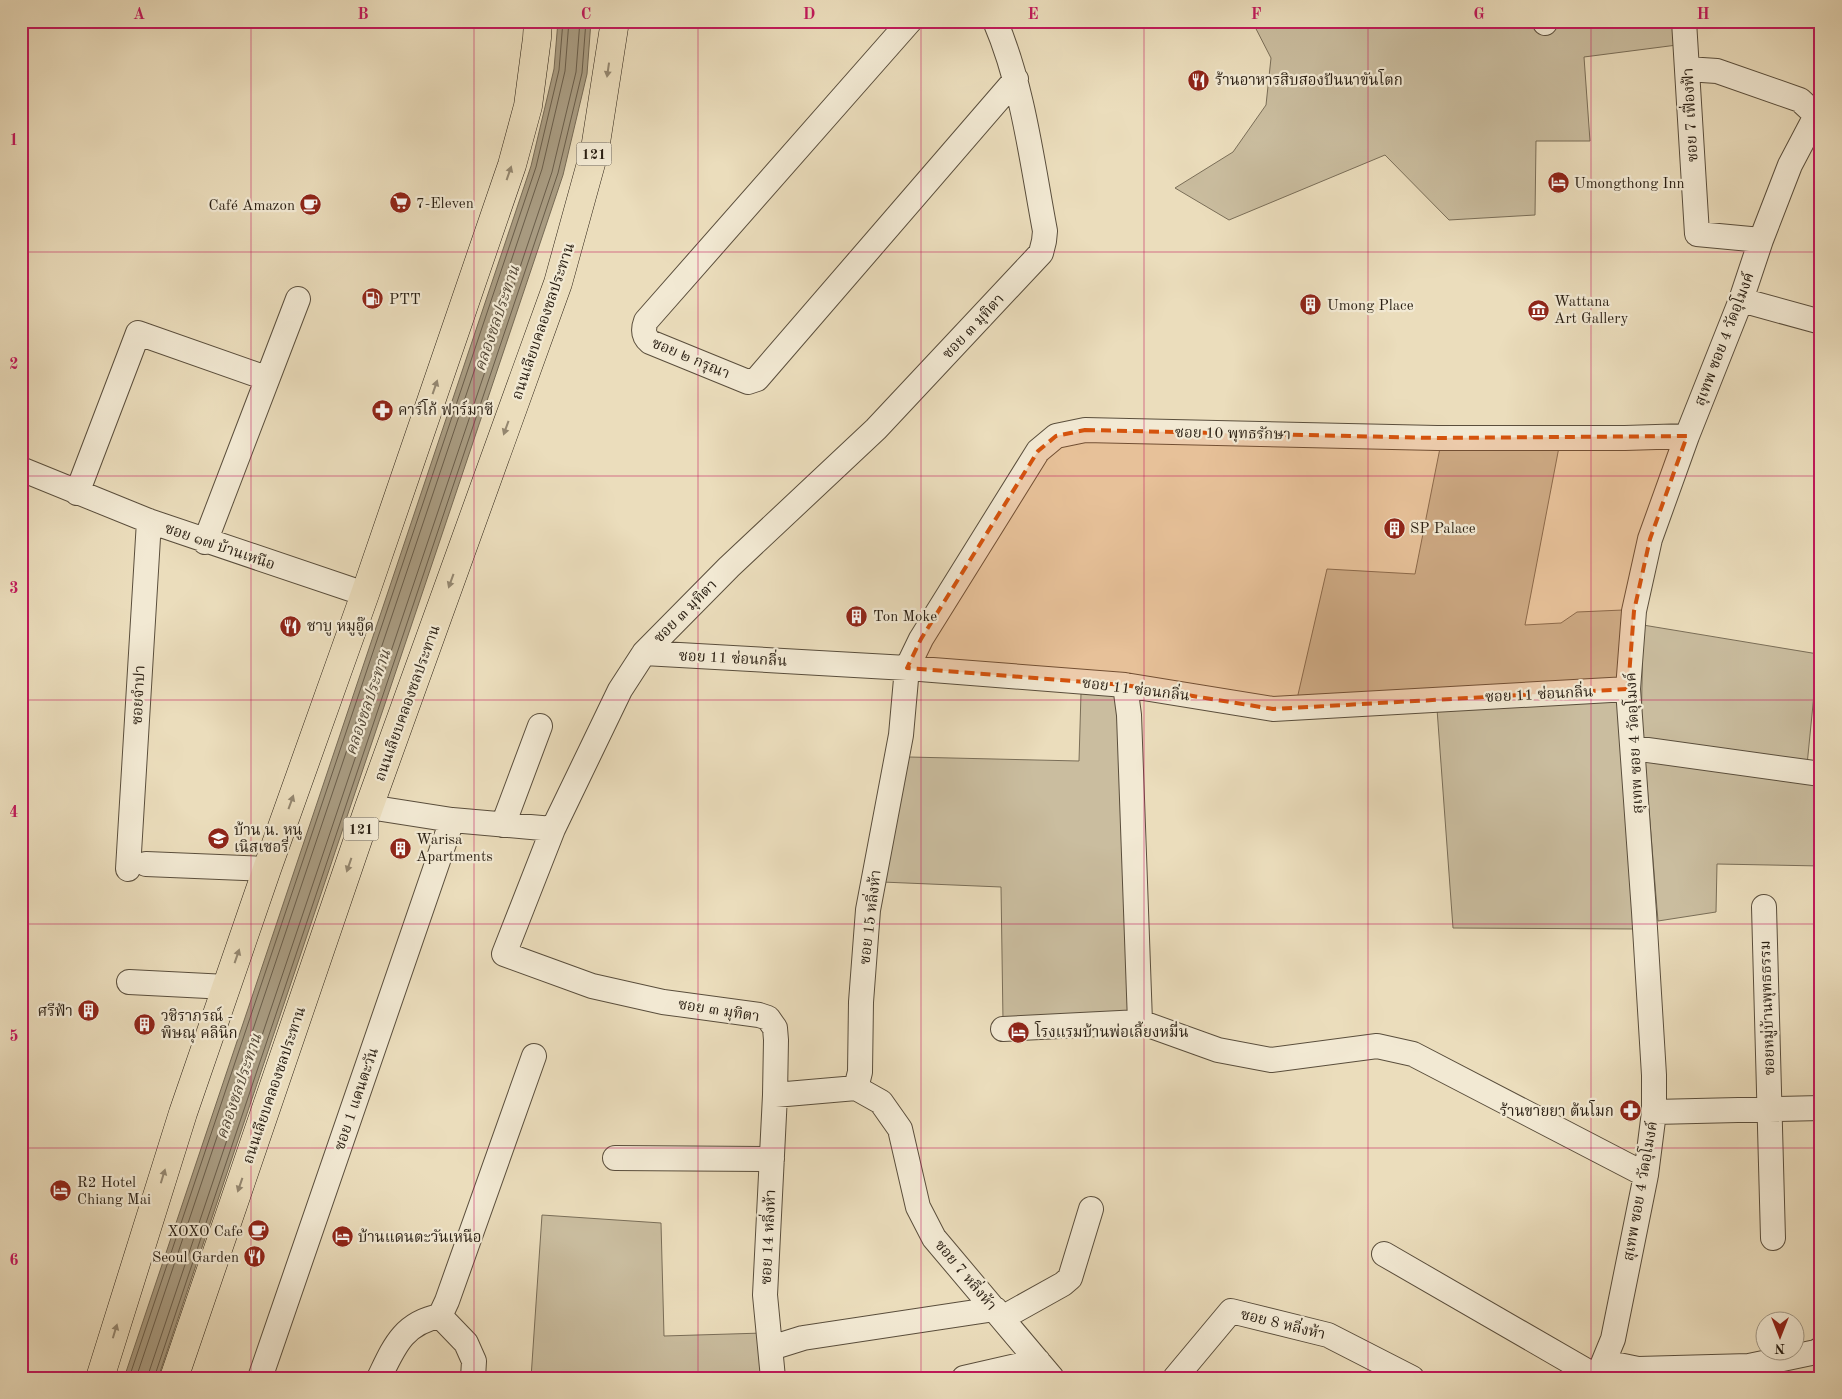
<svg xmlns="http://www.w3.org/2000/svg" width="1842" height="1399" viewBox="0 0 1842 1399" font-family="'Old Standard TT','Noto Serif Thai',serif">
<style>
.green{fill:#cabd9f;stroke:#7a6e58}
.water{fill:#a99c82;stroke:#766a55}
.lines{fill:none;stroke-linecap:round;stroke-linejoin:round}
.shore{stroke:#695d4a;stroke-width:1}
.minor-casing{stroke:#5a4e3c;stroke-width:26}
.major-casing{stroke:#291e12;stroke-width:29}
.minor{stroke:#f2e9d3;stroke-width:24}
.major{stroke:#ebddbc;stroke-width:28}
.oneway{fill:#948770}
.marked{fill:#d5530d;fill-opacity:0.2;stroke:#d5530d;stroke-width:4;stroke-dasharray:10 6;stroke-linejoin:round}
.grid{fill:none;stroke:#c2185b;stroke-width:1;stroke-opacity:0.55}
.labels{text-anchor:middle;stroke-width:4.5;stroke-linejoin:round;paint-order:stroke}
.shield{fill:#f2e9d3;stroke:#655b4c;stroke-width:1}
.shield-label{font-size:14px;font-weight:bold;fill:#291e12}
.poi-label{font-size:15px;fill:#291e12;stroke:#f2e9d3;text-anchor:start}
.street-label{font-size:15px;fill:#291e12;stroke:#f2e9d3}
.water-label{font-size:16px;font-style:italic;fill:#564a39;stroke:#f2e9d3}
.neatline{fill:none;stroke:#c2185b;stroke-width:2}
.grid-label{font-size:16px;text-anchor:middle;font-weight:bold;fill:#c2185b}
</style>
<rect width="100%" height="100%" fill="#ebddbc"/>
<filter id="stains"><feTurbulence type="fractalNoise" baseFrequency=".004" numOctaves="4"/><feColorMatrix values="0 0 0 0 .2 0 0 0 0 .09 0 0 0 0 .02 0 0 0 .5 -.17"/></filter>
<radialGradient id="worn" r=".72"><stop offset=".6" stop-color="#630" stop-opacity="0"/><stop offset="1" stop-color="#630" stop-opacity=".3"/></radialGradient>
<!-- green -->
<path class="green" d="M1252,21H1677V45L1584,57L1590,141H1536L1535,215L1449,220L1385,155L1229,220L1175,188L1233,152L1266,105L1271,58Z
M1559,447L1525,625L1561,623L1577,612L1623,610L1622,684L1297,699L1327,569L1415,574L1440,448Z
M1643,625L1818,654L1807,765L1641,742Z
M1081,693H1118L1131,1015L1003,1021L1001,887L882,882L909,757L1079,761Z
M1621,697L1639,929L1453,928L1437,709Z
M1645,761L1821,785V866L1717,864L1716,912L1658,921Z
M542,1215L661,1223L664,1336L763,1333L764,1378H531Z"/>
<!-- water -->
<path class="water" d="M558,21H591L587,74L563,175L158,1378H124L531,166L554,69Z"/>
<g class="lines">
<!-- shore -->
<path class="shore" d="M129,1378L536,167L559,70L563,21
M136,1378L542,169L565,71L569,21
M147,1378L552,172L576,72L580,21
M154,1378L558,173L582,73L586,21"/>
<defs>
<path id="minor" d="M910,21L646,321C643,329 643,336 650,342L748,382L757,379L1016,79
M1544,21L1545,23
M1684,21L1697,234L1761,240
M1687,69L1717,71L1800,100L1816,115
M1741,300L1821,322
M21,469L149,521L365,594
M77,493L138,333L266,378
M205,542L298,299
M644,653L907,668L1125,685L1273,709L1628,689
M1125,685L1129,715L1140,1022
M1633,748L1821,774
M369,807L452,820L553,829
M503,825L540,726
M146,864L267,869
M128,869L149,521
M1764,907L1773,1238
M129,982L227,987
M1003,1029L1140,1022L1218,1050L1271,1060L1377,1046L1413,1054L1646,1175
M856,1088L881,1102L900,1129L918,1207L934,1238L1052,1378
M775,1095L856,1088L860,1072L861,1002L868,910L901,735L907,668L921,639L1038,451L1056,436L1085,430L1437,438H1625L1687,436
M1654,1112L1821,1108
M615,1158L772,1159
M1384,1254L1597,1377
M440,1316L447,1301L534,1056
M440,1316L466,1343L474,1361L473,1378
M1002,1318L1063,1284L1070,1278L1091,1209
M771,1348L803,1338L995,1309
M1604,1362L1638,1369L1749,1366L1816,1352L1821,1349
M260,1378L452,820
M379,1378C394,1347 403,1323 440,1316
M773,1378L765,1295L775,1095L776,1040L775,1028L768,1018L759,1015L663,1002L592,986L504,954L553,829L620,690L644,653L729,567L876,429L1041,253L1044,241L1045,231C1032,162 1023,86 995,21
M964,1378L1038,1361
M1175,1378L1231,1311L1328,1335L1412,1378
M1597,1378L1613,1339L1646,1175L1654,1112V1075L1644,912L1628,689L1634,611L1650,539L1687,436L1741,300L1761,240L1790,165L1821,106"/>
<path id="major" d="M100,1378L183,1113L267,869L365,594L512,165L528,106L537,38L538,21
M174,1378L369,807L558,283L595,149L615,21"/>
</defs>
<!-- minor casing -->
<use href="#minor" class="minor-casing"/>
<!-- major casing -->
<use href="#major" class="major-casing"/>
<!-- minor -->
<use href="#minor" class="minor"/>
<!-- major -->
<use href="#major" class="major"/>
</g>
<!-- one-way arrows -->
<defs><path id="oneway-solid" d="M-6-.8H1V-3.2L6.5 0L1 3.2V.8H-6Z" transform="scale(1.25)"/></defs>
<g class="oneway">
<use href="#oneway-solid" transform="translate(608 70) rotate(98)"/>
<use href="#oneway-solid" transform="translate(509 173) rotate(-71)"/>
<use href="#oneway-solid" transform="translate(435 387) rotate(-71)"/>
<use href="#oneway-solid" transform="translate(506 428) rotate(110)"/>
<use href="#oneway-solid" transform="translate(451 581) rotate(110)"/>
<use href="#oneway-solid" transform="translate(291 802) rotate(-70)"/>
<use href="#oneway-solid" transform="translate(349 865) rotate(109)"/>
<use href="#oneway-solid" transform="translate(237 956) rotate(-71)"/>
<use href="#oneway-solid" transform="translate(163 1176) rotate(-73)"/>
<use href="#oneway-solid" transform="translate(240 1185) rotate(109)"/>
<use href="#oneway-solid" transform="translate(115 1331) rotate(-73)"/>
</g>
<!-- marked area -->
<path class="marked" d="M1085,430L1437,438L1687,436L1650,539L1634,611L1628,689L1273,709L1125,685L907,668L921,639L1038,451L1056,436Z"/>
<!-- grid -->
<path class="grid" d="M251,21V1378M474,21V1378M698,21V1378M921,21V1378M1144,21V1378M1368,21V1378M1591,21V1378M21,252H1821M21,476H1821M21,700H1821M21,924H1821M21,1148H1821"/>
<!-- icons -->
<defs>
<symbol id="restaurant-disc" viewBox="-11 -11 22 22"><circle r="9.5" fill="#8f2418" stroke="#f2e9d3"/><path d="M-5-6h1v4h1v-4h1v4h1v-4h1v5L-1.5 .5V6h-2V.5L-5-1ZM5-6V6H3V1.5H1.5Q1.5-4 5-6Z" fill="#fff"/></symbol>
<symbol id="hotel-disc" viewBox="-11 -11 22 22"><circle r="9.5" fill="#8f2418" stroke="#f2e9d3"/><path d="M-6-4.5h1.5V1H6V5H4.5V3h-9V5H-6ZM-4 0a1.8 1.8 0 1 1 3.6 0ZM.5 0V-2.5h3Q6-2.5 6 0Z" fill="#fff"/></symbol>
<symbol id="supermarket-disc" viewBox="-11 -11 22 22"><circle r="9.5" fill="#8f2418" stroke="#f2e9d3"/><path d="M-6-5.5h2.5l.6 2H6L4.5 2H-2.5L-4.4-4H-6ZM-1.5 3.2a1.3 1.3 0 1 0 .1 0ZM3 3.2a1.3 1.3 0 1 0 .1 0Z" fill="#fff"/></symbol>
<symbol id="cafe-disc" viewBox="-11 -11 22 22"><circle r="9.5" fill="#8f2418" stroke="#f2e9d3"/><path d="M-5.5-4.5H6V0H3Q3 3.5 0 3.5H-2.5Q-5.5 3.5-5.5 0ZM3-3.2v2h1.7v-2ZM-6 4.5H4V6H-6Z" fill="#fff"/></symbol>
<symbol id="fuel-disc" viewBox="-11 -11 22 22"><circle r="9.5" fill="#8f2418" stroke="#f2e9d3"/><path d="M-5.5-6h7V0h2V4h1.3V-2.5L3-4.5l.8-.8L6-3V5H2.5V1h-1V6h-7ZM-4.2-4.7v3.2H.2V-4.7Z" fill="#fff"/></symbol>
<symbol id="building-disc" viewBox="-11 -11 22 22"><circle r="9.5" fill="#8f2418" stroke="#f2e9d3"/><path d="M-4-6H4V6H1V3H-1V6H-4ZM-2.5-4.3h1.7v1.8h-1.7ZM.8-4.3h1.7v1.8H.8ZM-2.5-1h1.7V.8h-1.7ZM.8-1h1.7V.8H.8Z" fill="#fff"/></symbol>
<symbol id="museum-disc" viewBox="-11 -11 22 22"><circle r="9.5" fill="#8f2418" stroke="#f2e9d3"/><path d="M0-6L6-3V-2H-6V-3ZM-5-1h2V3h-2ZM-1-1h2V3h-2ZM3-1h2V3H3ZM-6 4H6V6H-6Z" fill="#fff"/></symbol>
<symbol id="pharmacy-disc" viewBox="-11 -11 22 22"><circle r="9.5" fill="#8f2418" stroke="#f2e9d3"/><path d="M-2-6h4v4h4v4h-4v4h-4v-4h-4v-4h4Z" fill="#fff"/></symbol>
<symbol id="school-disc" viewBox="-11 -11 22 22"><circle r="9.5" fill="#8f2418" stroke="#f2e9d3"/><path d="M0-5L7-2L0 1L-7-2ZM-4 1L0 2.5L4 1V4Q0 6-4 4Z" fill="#fff"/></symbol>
</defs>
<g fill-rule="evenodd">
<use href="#restaurant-disc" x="1186" y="68" width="25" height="25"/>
<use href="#hotel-disc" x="1546" y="170" width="25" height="25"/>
<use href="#supermarket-disc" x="388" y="190" width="25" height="25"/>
<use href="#cafe-disc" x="298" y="192" width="25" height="25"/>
<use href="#fuel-disc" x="360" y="286" width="25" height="25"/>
<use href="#building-disc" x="1298" y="292" width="25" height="25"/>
<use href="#museum-disc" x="1526" y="298" width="25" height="25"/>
<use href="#pharmacy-disc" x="370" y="398" width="25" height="25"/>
<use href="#building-disc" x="1382" y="516" width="25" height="25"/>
<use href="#building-disc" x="844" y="604" width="25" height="25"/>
<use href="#restaurant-disc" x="278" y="614" width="25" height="25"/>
<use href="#school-disc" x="206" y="826" width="25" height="25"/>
<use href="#building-disc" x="388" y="836" width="25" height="25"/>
<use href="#building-disc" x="76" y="998" width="25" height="25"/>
<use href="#building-disc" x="132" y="1012" width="25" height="25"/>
<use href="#hotel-disc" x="1006" y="1020" width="25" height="25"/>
<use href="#pharmacy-disc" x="1618" y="1098" width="25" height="25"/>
<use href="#hotel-disc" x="48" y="1178" width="25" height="25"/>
<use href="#cafe-disc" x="246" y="1218" width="25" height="25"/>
<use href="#hotel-disc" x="330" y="1224" width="25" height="25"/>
<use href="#restaurant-disc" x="242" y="1244" width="25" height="25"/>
</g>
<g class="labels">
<!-- shield labels -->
<g class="shield">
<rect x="576.5" y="142.5" width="35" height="23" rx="4"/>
<rect x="343.5" y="817.5" width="35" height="23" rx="4"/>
</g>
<g class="shield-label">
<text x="594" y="159">121</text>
<text x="361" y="834">121</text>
</g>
<!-- poi labels -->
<g class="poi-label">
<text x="1215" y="85">ร้านอาหารสิบสองปันนาขันโตก</text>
<text x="1574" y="188">Umongthong Inn</text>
<text x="416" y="208">7-Eleven</text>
<text x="295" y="210" text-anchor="end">Café Amazon</text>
<text x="389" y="304">PTT</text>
<text x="1554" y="306">Wattana<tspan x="1554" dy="17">Art Gallery</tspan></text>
<text x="1327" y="310">Umong Place</text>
<text x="398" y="415">คาร์โก้ ฟาร์มาซี</text>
<text x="1410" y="533">SP Palace</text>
<text x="873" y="621">Ton Moke</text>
<text x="307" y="631">ชาบู หมูอู๊ด</text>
<text x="234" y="835">บ้าน น. หนู<tspan x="234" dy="17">เนิสเซอรี่</tspan></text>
<text x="416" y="844">Warisa<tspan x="416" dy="17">Apartments</tspan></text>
<text x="73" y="1016" text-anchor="end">ศรีฟ้า</text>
<text x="161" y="1021">วชิราภรณ์ -<tspan x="161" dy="17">พิษณุ คลินิก</tspan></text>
<text x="1035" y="1037">โรงแรมบ้านพ่อเลี้ยงหมื่น</text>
<text x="1614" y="1116" text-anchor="end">ร้านขายยา ต้นโมก</text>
<text x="77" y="1187">R2 Hotel<tspan x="77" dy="17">Chiang Mai</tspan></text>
<text x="243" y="1236" text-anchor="end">XOXO Cafe</text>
<text x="358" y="1242">บ้านแดนตะวันเหนือ</text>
<text x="239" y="1262" text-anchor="end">Seoul Garden</text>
</g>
<!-- street labels -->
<g class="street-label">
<text transform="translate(1690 115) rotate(-93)" y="5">ซอย 7 เฟื่องฟ้า</text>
<text transform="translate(543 321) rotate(-71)" y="5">ถนนเลียบคลองชลประทาน</text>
<text transform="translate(973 326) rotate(-47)" y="5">ซอย ๓ มุทิตา</text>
<text transform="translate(1724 339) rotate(-69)" y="5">สุเทพ ซอย 4 วัดอุโมงค์</text>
<text transform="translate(691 358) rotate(23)" y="5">ซอย ๒ กรุณา</text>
<text transform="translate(1233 433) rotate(1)" y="5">ซอย 10 พุทธรักษา</text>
<text transform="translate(220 546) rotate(19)" y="5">ซอย ๑๗ บ้านเหนือ</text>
<text transform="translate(685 611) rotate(-45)" y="5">ซอย ๓ มุทิตา</text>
<text transform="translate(733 658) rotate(3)" y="5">ซอย 11 ซ่อนกลิ่น</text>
<text transform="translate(1136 689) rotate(7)" y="5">ซอย 11 ซ่อนกลิ่น</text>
<text transform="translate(1539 694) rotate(-3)" y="5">ซอย 11 ซ่อนกลิ่น</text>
<text transform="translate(138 695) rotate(-87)" y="5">ซอยจำปา</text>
<text transform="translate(407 703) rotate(-70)" y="5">ถนนเลียบคลองชลประทาน</text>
<text transform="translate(1634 743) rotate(-93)" y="5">สุเทพ ซอย 4 วัดอุโมงค์</text>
<text transform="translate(870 917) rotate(-83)" y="5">ซอย 15 หลิ่งห้า</text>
<text transform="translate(1767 1008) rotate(-92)" y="5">ซอยหมู่บ้านพุทธธรรม</text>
<text transform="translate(719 1010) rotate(9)" y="5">ซอย ๓ มุทิตา</text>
<text transform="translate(274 1085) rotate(-71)" y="5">ถนนเลียบคลองชลประทาน</text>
<text transform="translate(356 1099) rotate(-71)" y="5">ซอย 1 แดนตะวัน</text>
<text transform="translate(1640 1191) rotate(-80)" y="5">สุเทพ ซอย 4 วัดอุโมงค์</text>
<text transform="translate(768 1237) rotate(-87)" y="5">ซอย 14 หลิ่งห้า</text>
<text transform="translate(966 1275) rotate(50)" y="5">ซอย 7 หลิ่งห้า</text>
<text transform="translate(1283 1324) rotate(14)" y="5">ซอย 8 หลิ่งห้า</text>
</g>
<!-- water labels -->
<g class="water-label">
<text transform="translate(496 318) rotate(-71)" y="6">คลองชลประทาน</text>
<text transform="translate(367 702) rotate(-71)" y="6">คลองชลประทาน</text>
<text transform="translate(238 1086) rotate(-71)" y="6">คลองชลประทาน</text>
</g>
</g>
<!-- margin -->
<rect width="1842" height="1399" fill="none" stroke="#ebddbc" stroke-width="55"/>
<!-- north arrow -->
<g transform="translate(1780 1336) rotate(180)"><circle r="24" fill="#f2e9d3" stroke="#a29886"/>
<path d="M0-4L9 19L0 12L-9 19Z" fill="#8f2418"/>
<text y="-8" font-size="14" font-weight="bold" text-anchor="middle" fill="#291e12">N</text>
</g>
<rect x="28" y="28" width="1786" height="1344" class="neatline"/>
<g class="grid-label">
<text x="139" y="19">A</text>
<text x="363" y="19">B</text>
<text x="586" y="19">C</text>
<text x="809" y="19">D</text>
<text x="1033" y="19">E</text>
<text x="1256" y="19">F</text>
<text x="1479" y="19">G</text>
<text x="1703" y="19">H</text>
<text x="14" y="145">1</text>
<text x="14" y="369">2</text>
<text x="14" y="593">3</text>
<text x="14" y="817">4</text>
<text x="14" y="1041">5</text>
<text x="14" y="1265">6</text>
</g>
<rect width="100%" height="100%" filter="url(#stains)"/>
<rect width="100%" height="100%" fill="url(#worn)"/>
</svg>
